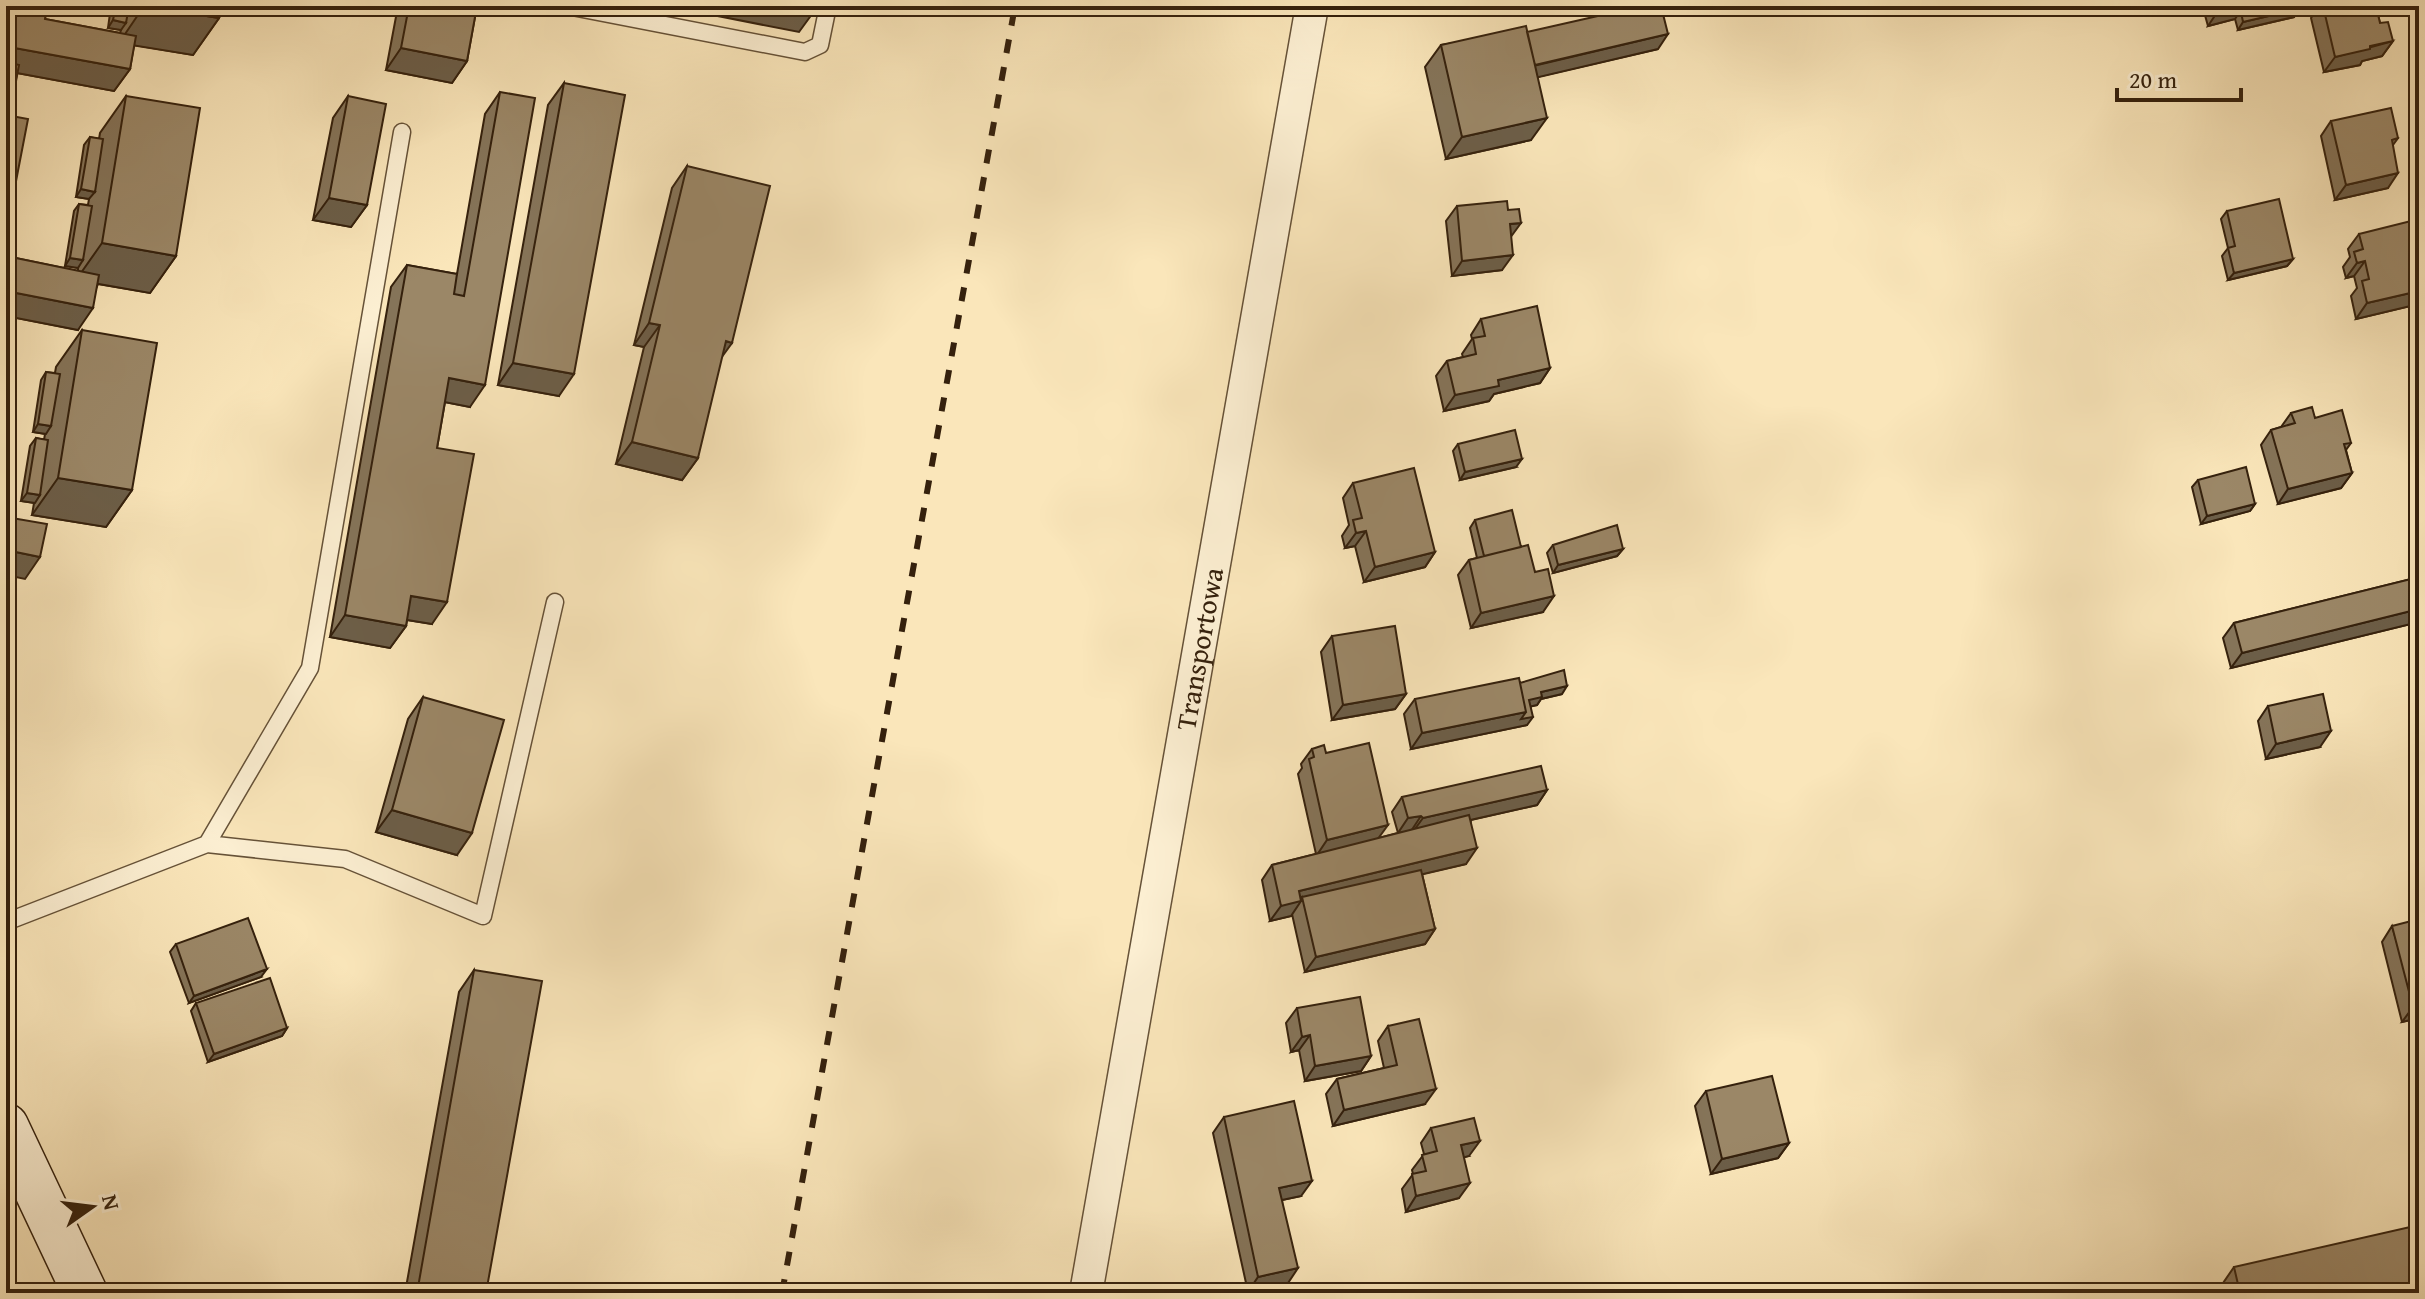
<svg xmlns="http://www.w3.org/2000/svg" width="2425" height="1299" viewBox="0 0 2425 1299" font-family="'Gentium Book Plus',serif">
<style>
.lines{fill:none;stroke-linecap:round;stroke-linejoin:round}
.lane-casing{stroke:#665238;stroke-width:19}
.street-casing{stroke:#665238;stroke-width:35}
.secondary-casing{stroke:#35210d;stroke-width:47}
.lane{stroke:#fcefd2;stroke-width:16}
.street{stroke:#fcefd2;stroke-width:32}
.secondary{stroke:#fcefd2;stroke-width:44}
.rail{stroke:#35210d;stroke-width:6;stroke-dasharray:14 14;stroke-linecap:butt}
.wall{fill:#857459;stroke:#35210d;stroke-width:2}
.shaded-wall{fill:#6c5e48;stroke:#35210d;stroke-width:2}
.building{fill:#9b8767;stroke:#35210d;stroke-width:2}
.labels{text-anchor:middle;stroke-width:6;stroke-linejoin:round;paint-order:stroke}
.street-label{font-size:28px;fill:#35210d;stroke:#fcefd2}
</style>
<rect width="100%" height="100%" fill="#fae6ba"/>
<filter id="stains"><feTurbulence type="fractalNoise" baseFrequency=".0025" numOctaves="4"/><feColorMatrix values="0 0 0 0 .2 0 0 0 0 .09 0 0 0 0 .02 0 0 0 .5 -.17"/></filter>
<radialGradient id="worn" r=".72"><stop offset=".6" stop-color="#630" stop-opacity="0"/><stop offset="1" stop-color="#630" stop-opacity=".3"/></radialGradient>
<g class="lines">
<defs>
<path id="lane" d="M567,6L805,52L820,45L828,6
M207,844L345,859L483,916L555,602
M6,922L207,844L310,668L402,132"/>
<g id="street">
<path id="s1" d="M1086,1293L1312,6"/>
</g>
<path id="secondary" d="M6,1126L85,1293"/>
</defs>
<!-- lane casing -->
<use href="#lane" class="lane-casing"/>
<!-- street casing -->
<use href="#street" class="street-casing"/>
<!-- secondary casing -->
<use href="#secondary" class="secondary-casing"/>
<!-- lane -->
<use href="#lane" class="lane"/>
<!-- street -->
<use href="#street" class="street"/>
<!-- secondary -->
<use href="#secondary" class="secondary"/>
<!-- rail -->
<path class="rail" d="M782,1293L1015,6"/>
</g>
<!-- wall -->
<path class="wall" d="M6,6H47L45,19L120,33L121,30L108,28L111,6H221L219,18L193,55L134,45L130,69L114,91L17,73L11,108L6,115Z
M398,6H477L467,61L452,83L386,70Z
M2205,6H2298L2299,9L2294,17L2238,30L2235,19L2208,26L2203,8Z
M2320,6H2376L2380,23L2393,41L2382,56L2362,61L2360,65L2324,72L2311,18Z
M1527,32L1658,49L1537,77L1531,140L1446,159L1425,67L1441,45Z
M564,83L559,396L498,385L548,105Z
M500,92L470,407L445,402L437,448L432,624L407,620L406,626L390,648L330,637L391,287L407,265L457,274L485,114Z
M126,96L176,256L150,293L98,284L78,330L6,316V256L78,271V268L65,266L74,211L79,204L88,205L89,199L76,197L84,145L90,137L99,139L100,133Z
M348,96L367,205L351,227L313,220L333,118Z
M2331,121L2398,138L2393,145L2388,188L2335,200L2321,136Z
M687,166L698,458L682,480L616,464L644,347L634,345L672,188Z
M1457,206L1511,237L1502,270L1452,276L1446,221Z
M2227,211L2293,259L2287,266L2228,280L2222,256L2228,248L2221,219Z
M2359,234L2419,304L2356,319L2351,296L2357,288L2354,276L2346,278L2343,267L2350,257L2348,249Z
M1481,319L1550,368L1540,383L1494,394L1489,401L1444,411L1436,376L1447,361L1463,357L1462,354L1472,339L1471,335Z
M82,330L132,490L106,527L32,515L34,503L21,501L30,446L36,438L44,440L45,434L33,432L41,380L46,372L55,373L56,367Z
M2291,413L2315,418L2351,443L2346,450L2352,473L2341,488L2278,504L2261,445L2271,430L2281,427Z
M1458,444L1516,467L1460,480L1453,451Z
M2198,480L2255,504L2250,511L2201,524L2192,487Z
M1353,483L1435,552L1425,567L1364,582L1355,546L1345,548L1342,536L1349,525L1343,498Z
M1475,520L1521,547L1543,612L1471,628L1458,575L1469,560L1477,558L1470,528Z
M1553,545L1623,549L1617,556L1553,573L1547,553Z
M2419,577V622L2231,668L2223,638L2234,623Z
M1332,636L1406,694L1395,709L1332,720L1321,652Z
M1562,694L1541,699L1537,705L1531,706L1527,725L1411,749L1404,714L1415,699Z
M423,697L457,855L376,832L408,719Z
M2268,706L2320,747L2266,759L2258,721Z
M1312,749L1326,753L1379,838L1398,833L1392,812L1402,797L1547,790L1537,805L1471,820L1466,864L1422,874L1435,929L1425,944L1305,972L1292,914L1291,916L1270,921L1262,880L1272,865L1316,854L1298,774L1302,768L1301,764Z
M2392,926L2419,1018L2402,1022L2382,942Z
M176,944L261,977L189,1003L170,952Z
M474,970L486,1293H405L459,992Z
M196,1003L287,1028L282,1036L208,1062L191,1011Z
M1297,1008L1371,1056L1361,1071L1305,1081L1299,1050L1291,1052L1286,1023Z
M1388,1026L1425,1104L1333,1126L1326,1094L1337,1079L1384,1068L1378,1041Z
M1706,1091L1789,1143L1778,1158L1711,1174L1695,1106Z
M1224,1117L1301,1196L1282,1200L1288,1283L1248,1292L1213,1133Z
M1431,1128L1469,1156L1464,1157L1459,1198L1406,1212L1402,1189L1413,1174L1412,1170L1424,1154L1421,1143Z
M2419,1130V1160L2415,1161L2410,1139L2415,1131Z
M2234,1267L2419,1293H2220L2219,1289Z"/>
<!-- shaded-wall -->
<path class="shaded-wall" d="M144,6L219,18L193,55L119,43Z
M667,6H795L815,10L799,32Z
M2238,6H2244L2235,19L2208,26L2218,11Z
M2299,9L2294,17L2238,30L2243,22Z
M113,20L126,23L121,30L108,28Z
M1668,34L1658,49L1518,82L1529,67Z
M2393,41L2382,56L2362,61L2360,65L2324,72L2335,57Z
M9,47L130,69L114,91L6,71V51Z
M401,48L467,61L452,83L386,70Z
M1547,118L1531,140L1446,159L1462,137Z
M2398,173L2388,188L2335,200L2346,185Z
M81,189L95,192L89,199L76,197Z
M329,198L367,205L351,227L313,220Z
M1521,223L1510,238V224Z
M102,243L176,256L150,293L76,280Z
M1513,255L1502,270L1452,276L1462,261Z
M70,258L83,260L78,268L65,266Z
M2293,259L2287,266L2228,280L2234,273Z
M2365,261L2354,276L2346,278L2357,263Z
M6,291L93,308L78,330L6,316Z
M2419,291V304L2356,319L2367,303Z
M649,323L660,325L644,347L634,345Z
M726,341L732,343L716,365Z
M513,363L574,374L559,396L498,385Z
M1550,368L1540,383L1494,394L1489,401L1444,411L1455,395L1498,380Z
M449,378L485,385L470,407L434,400Z
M38,424L51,426L46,434L33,432Z
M632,442L698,458L682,480L616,464Z
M1522,459L1516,467L1460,480L1465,472Z
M2352,473L2341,488L2278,504L2288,489Z
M58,478L132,490L106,527L32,515Z
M27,493L40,495L35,503L21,501Z
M2255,504L2250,511L2201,524L2207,516Z
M1366,531L1355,546L1345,548L1356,533Z
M1623,549L1617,556L1553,573L1558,565Z
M6,550L40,557L25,579L6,575Z
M1435,552L1425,567L1364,582L1375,567Z
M411,596L447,602L432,624L395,618Z
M1554,596L1543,612L1471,628L1481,613Z
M2419,609V622L2231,668L2242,653Z
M345,615L406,626L390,648L330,637Z
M1567,686L1562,694L1541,699L1537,705L1524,708L1529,700L1541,692Z
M1406,694L1395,709L1332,720L1343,705Z
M1526,712L1533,717L1527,725L1411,749L1422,733Z
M2331,731L2320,747L2266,759L2276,744Z
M1547,790L1537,805L1412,833L1423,818Z
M392,810L472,833L457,855L376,832Z
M1421,816L1411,831L1398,833L1408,818Z
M1388,825L1377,840L1317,855L1327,840Z
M1477,848L1466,864L1304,902L1302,897L1299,901H1301L1291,916L1270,921L1281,906L1299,891Z
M1435,929L1425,944L1305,972L1316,957Z
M267,969L261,977L189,1003L194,996Z
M2419,1006V1018L2402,1022L2413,1007Z
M287,1028L282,1036L208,1062L214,1054Z
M1310,1035L1299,1050L1291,1052L1302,1037Z
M1371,1056L1361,1071L1305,1081L1315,1066Z
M1436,1089L1425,1104L1333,1126L1344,1110Z
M1480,1141L1469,1156L1451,1161L1461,1145Z
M1789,1143L1778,1158L1711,1174L1722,1159Z
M1312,1181L1301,1196L1268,1203L1279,1188Z
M1470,1183L1459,1198L1406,1212L1416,1196Z
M1298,1268L1288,1283L1248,1292L1258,1277Z
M2419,1286V1293H2390Z"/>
<!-- building -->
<path class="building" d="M16,6H47L45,19L136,36L130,69L9,47Z
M116,6H129L126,23L113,20Z
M147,6H221L219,18Z
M409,6H477L467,61L401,48Z
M795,6H816L815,10Z
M1642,6H1661L1668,34L1535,65L1527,32Z
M2217,6H2238L2218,11Z
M2244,6H2298L2299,9L2243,22L2241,12Z
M2323,6H2376L2380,23L2388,22L2393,41L2370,46V49L2335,57Z
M1526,26L1547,118L1462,137L1441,45Z
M6,62L19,65L11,108H6Z
M564,83L625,95L574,374L513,363Z
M500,92L535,98L485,385L449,378L437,448L474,454L447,602L411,596L406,626L345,615L407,265L457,274L454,294L464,296Z
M126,96L200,108L176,256L102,243Z
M348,96L386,104L367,205L329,198Z
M2391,108L2398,138L2392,140L2398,173L2346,185L2331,121Z
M6,115L28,119L6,233Z
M90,137L103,139L95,192L81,189Z
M687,166L770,186L732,343L726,341L698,458L632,442L660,325L649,323Z
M2279,199L2293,259L2234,273L2228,248L2235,246L2227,211Z
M1507,201L1508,210L1519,209L1521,223L1510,224L1513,255L1462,261L1457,206Z
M79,204L92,206L83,260L70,258Z
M2419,219V291L2367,303L2362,281L2369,279L2365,261L2357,263L2354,252L2363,249L2359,234Z
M6,256L99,275L93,308L6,291Z
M1537,306L1550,368L1498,380L1499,386L1455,395L1447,361L1476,354L1473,338L1485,336L1481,319Z
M82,330L157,343L132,490L58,478Z
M46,372L60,374L51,426L38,424Z
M2312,407L2315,418L2342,410L2351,443L2344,444L2352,473L2288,489L2271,430L2295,423L2291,413Z
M1515,430L1522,459L1465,472L1458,444Z
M36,438L48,440L40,495L27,493Z
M2246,467L2255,504L2207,516L2198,480Z
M1414,468L1435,552L1375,567L1366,531L1356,533L1353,520L1362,518L1353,483Z
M1512,510L1521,547L1484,556L1475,520Z
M6,517L47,524L40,557L6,550Z
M1617,525L1623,549L1558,565L1553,545Z
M1528,545L1535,572L1548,569L1554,596L1481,613L1469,560Z
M2419,577V609L2242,653L2234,623Z
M1395,626L1406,694L1343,705L1332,636Z
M1564,670L1567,686L1541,692L1542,697L1529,700L1533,717L1521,719L1526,712L1520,683Z
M1519,678L1526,712L1422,733L1415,699Z
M2323,694L2331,731L2276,744L2268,706Z
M423,697L504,720L472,833L392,810Z
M1369,743L1388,825L1327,840L1309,759L1314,757L1312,749L1324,745L1326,753Z
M1541,766L1547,790L1423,818L1421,816L1408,818L1402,797Z
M1469,815L1477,848L1299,891L1301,901L1281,906L1272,865Z
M1421,870L1435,929L1316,957L1302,897Z
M248,918L267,969L194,996L176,944Z
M2419,919V1006L2413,1007L2392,926Z
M474,970L542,981L486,1293H417Z
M270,978L287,1028L214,1054L196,1003Z
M1360,997L1371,1056L1315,1066L1310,1035L1302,1037L1297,1008Z
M1419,1019L1436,1089L1344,1110L1337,1079L1397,1065L1388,1026Z
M1772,1076L1789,1143L1722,1159L1706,1091Z
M1294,1101L1312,1181L1279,1188L1298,1268L1258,1277L1224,1117Z
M1474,1118L1480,1141L1461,1145L1470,1183L1416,1196L1412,1174L1426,1171L1422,1155L1437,1151L1431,1128Z
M2419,1130V1147L2415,1131Z
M2419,1225V1286L2390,1293H2240L2234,1267Z"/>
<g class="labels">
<!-- street labels -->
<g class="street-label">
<text dy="10" stroke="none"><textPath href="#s1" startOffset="654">Transportowa</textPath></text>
</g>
</g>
<!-- margin -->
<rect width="2425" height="1299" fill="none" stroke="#fae6ba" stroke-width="32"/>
<rect x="8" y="8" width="2409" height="1283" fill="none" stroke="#35210d" stroke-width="4"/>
<rect x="16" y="16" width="2393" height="1267" fill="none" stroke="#35210d" stroke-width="2"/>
<!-- north arrow -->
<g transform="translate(92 1207) rotate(76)" stroke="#fcefd2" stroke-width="6" paint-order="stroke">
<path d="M0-6L14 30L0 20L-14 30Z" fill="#35210d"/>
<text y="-12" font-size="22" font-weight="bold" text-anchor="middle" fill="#35210d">N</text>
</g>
<!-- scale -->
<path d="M2117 88v12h124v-12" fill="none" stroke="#35210d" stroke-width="4"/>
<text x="2129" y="88" font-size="24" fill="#35210d" stroke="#fcefd2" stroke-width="6" paint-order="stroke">20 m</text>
<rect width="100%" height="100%" filter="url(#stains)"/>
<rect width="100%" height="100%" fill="url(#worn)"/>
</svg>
